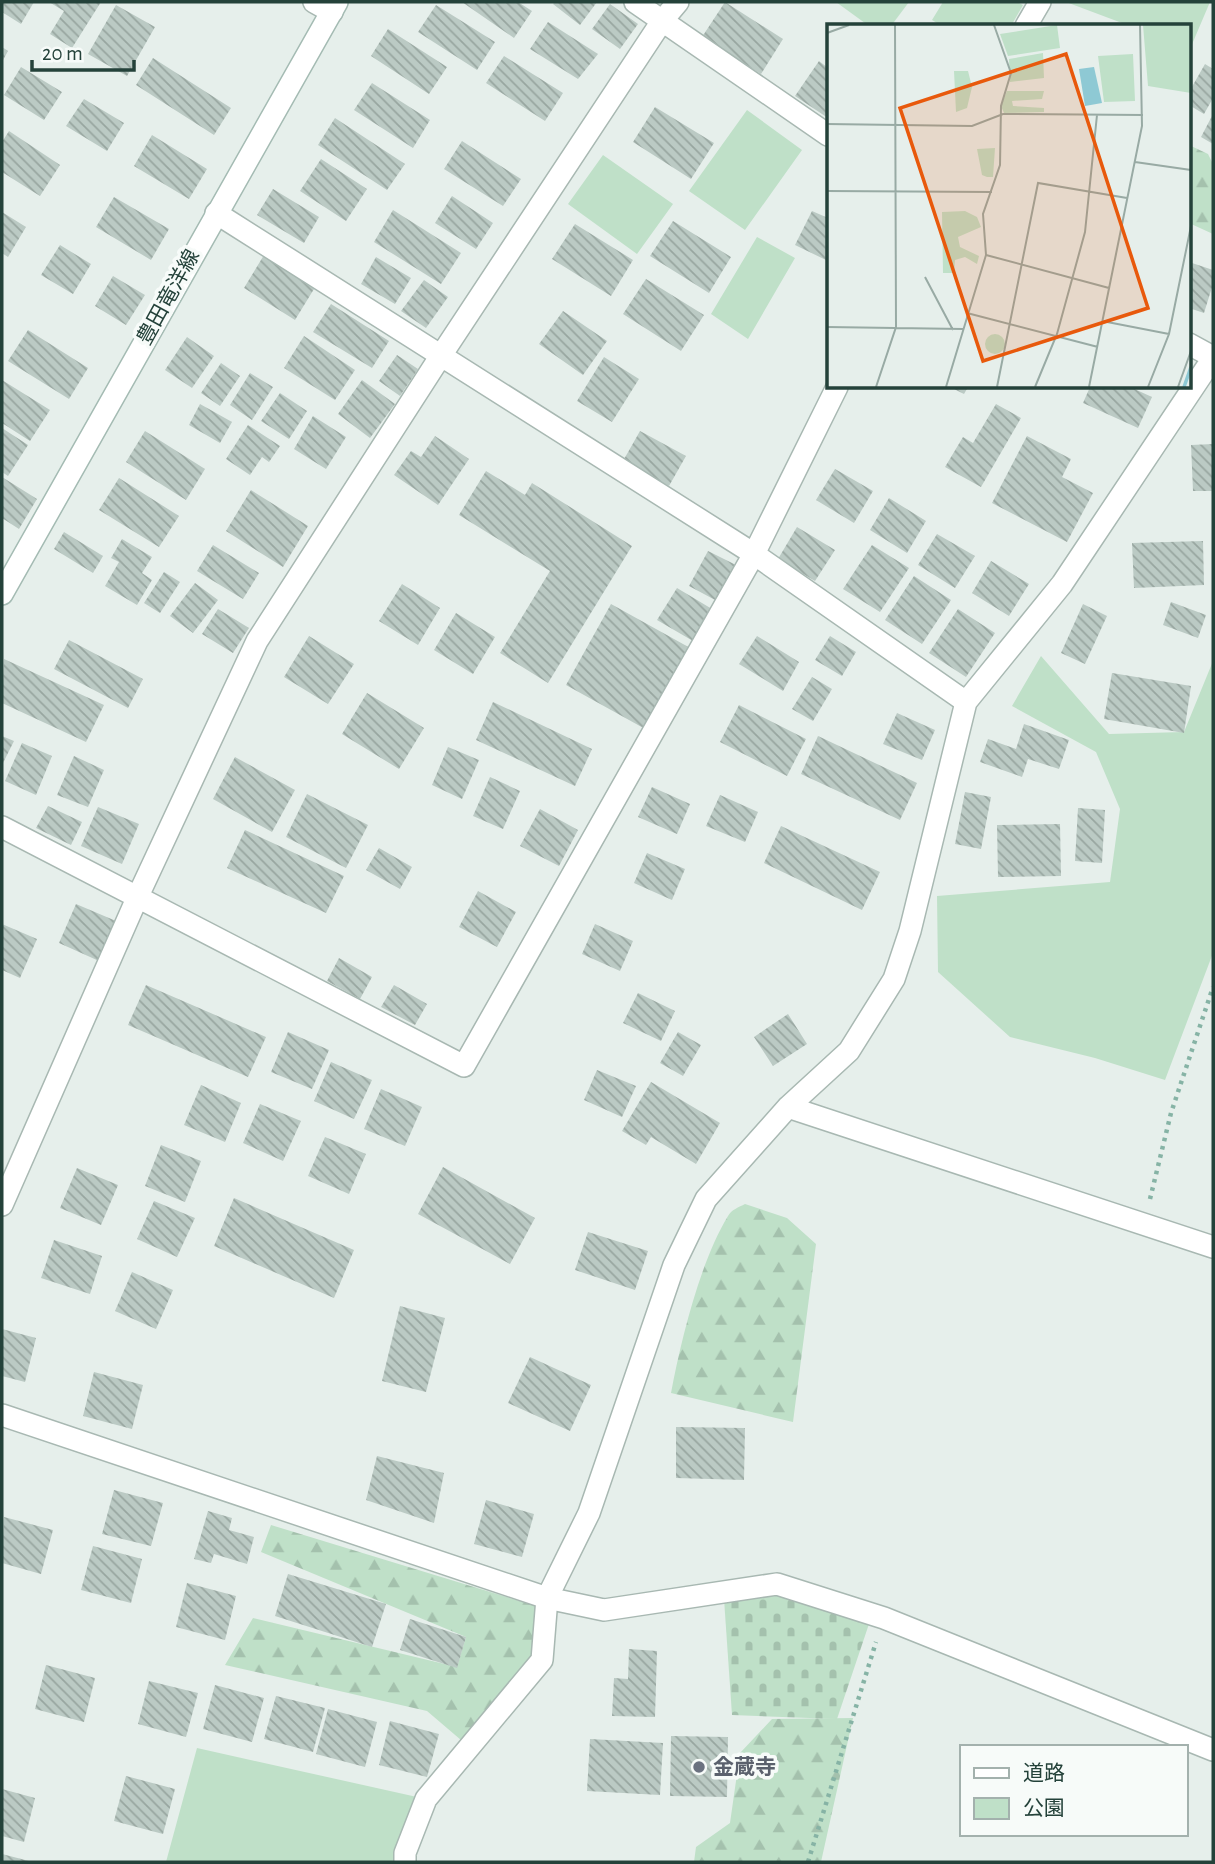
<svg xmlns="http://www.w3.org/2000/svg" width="1215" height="1864" viewBox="0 0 1215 1864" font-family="'Alegreya Sans','Noto Sans JP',sans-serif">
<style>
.green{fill:#bfe0c8}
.forest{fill:url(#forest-firs)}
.cemetery{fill:url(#cemetery-stones)}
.building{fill:url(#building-back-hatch)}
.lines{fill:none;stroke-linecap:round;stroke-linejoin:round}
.street-casing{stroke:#a8b8b2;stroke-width:24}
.secondary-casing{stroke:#a4bbb3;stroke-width:24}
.path{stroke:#86b3a5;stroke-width:4.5;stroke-dasharray:3.5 5;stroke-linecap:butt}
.street{stroke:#fff;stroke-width:21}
.secondary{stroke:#fff;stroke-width:21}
.worship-dot{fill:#6b7280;stroke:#f7fbf9;stroke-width:2.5}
.labels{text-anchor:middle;stroke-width:7;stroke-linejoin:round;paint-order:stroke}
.street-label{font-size:21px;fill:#24423a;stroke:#f7fbf9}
.worship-label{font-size:21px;font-weight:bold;fill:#5b616d;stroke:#f7fbf9;text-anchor:start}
.inset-river{fill:none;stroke:#8ec9d4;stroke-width:3.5}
.inset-road{fill:none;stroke:#98aaa4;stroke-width:2}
.view{fill:#e8590c;fill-opacity:0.15;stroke:#e8590c;stroke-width:3.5}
.inset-edge{fill:none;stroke:#24423a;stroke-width:3.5}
</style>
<defs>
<pattern id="forest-firs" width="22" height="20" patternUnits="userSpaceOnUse" patternTransform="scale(1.75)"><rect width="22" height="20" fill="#bfe0c8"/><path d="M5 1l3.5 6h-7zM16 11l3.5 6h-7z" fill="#a4c1ad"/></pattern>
<pattern id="cemetery-stones" width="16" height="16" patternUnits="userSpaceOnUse" patternTransform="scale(1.75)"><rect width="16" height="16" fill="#bfe0c8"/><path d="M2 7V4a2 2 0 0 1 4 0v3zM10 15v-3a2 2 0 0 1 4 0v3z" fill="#a4c1ad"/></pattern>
<pattern id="building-back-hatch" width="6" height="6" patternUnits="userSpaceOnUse" patternTransform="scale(1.75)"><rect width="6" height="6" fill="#bbcac4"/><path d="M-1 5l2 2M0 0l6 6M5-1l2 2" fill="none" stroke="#98a6a0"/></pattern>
</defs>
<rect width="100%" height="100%" fill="#e6efeb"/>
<!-- green -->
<path class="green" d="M836,2H909L891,26H869Z
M943,2H1017L1023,5L1011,26H942L932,20Z
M1066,2H1210L1190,49L1189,26H1130Z
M747,110L802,150L745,230L689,191Z
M603,155L673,204L637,254L568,204Z
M757,237L795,258L748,339L711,314Z
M1041,656L1109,734L1184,732L1213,661V953L1165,1080L1095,1058L1010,1037L938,972L937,896L1110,882L1120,809L1096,752L1012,706Z
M197,1748L426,1799L405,1862H166Z"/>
<!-- forest -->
<path class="forest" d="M1189,145L1208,154L1213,164V234L1189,223Z
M745,1204L787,1218L816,1244L793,1422L671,1393C681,1340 700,1262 728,1216C731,1210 739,1207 745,1204Z
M271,1525L536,1606L542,1660L468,1746L427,1711L225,1665L253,1618L457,1667L466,1637L261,1552Z
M853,1718L821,1862H694L696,1847L730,1823L740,1753L772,1719Z"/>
<!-- cemetery -->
<path class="cemetery" d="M777,1584L872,1615L837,1719L732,1715L724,1599Z"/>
<!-- building -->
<path class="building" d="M2,2H34L21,24L2,12Z
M49,2H101L72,48L50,34L64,11Z
M462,2H518L532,11L514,38Z
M555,2H597L580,25L553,4Z
M725,2L783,39L761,74L702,37Z
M610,4L638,24L620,49L592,29Z
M116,5L155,27L127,76L88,54Z
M436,5L495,42L477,70L418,32Z
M548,22L598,54L578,79L530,49Z
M388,29L447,67L429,94L371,56Z
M2,47L8,51L2,62Z
M504,56L563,93L545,121L486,83Z
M153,58L231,108L214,135L136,85Z
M819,61L828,68V118L795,96Z
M1205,64L1213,69V98L1204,114L1189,105V92Z
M21,67L62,92L44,120L4,95Z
M372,83L430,120L413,148L354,110Z
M84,99L124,123L107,151L66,126Z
M655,107L714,143L691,179L633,142Z
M1213,114V144L1201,137Z
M335,118L405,164L387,190L318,145Z
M9,131L60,165L40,196L2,172V142Z
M152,135L207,169L189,199L134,166Z
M462,141L521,179L503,206L444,169Z
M321,159L367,189L346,221L300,191Z
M273,189L319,217L304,243L257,215Z
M452,196L493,223L476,249L435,223Z
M114,197L169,229L151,260L96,227Z
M393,210L461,253L441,284L374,242Z
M812,211L828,218V261L795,245Z
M2,212L26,227L8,257L2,253Z
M673,221L731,257L709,293L650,256Z
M575,224L633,260L611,296L552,259Z
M60,245L91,264L73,294L41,275Z
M264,255L314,289L295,320L244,288Z
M376,257L411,278L395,304L361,284Z
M1189,262L1213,270V284L1204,313L1189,308Z
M113,276L145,295L126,325L95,306Z
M646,279L704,315L681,351L623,314Z
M424,280L448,297L426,328L401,311Z
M331,304L389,341L372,368L313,332Z
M563,311L607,341L583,375L539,344Z
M28,330L88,368L69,399L8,361Z
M304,336L355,370L335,400L284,368Z
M187,337L214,356L192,388L165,370Z
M397,355L418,369L400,396L379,381Z
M604,357L639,379L612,422L577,401Z
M221,363L240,376L220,406L201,393Z
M250,373L273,387L252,420L230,405Z
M2,380L50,410L30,441L2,423Z
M362,380L395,404L370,438L338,414Z
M950,387H968L964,394Z
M1090,387H1130L1152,397L1138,428L1083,403Z
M280,393L307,411L289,439L261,421Z
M200,404L232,422L220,443L189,425Z
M996,404L1021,418L981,487L945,467L963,437L973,443Z
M313,416L346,437L326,469L294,449Z
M248,425L280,446L269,462L262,457L250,475L226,459Z
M2,428L28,445L8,476L2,472Z
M145,431L205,469L186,500L126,462Z
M640,431L686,456L669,486L623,461Z
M435,436L469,459L438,505L394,475L411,451L421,457Z
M1027,436L1071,459L1062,477L1093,493L1067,542L992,503Z
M1213,444V491H1193L1191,445Z
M835,469L873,491L854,523L816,500Z
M486,471L525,495L532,483L632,546L548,683L500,653L550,571L459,515Z
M2,477L37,499L19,529L2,518Z
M119,478L179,516L159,547L99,510Z
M251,490L308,526L283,567L226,531Z
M889,498L926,521L907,553L870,530Z
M797,527L835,550L815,581L778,559Z
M64,532L103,556L93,573L54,549Z
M937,534L975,556L955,588L918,565Z
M122,539L152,557L142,573L152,580L137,605L105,586L119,562L111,558Z
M1203,541L1204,585L1134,588L1132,543Z
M213,545L259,573L243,599L197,571Z
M872,545L909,568L880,612L843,589Z
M708,551L736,565L717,601L689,586Z
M991,561L1029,584L1009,616L972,593Z
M164,572L180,582L160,613L144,603Z
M914,576L951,600L922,644L885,620Z
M195,583L218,600L193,633L170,616Z
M402,584L440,608L418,645L379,621Z
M677,588L712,609L693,641L657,620Z
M1171,602L1206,615L1198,638L1163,625Z
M611,604L692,649L647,730L566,685Z
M1083,604L1107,616L1085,664L1061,653Z
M218,609L249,628L233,653L202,634Z
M958,609L995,633L966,677L929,653Z
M456,613L495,637L473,674L434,650Z
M309,636L354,664L328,704L284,677Z
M757,636L799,662L783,691L739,664Z
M830,636L856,652L842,676L815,660Z
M69,640L143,679L128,708L54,669Z
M4,659L104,705L86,742L2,703Z
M1112,673L1191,686L1184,733L1104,719Z
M812,677L832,689L813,721L792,709Z
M367,693L424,728L399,769L342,734Z
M493,702L592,749L575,786L476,740Z
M739,705L806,739L787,776L720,742Z
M897,713L935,730L922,760L883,744Z
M1024,724L1069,740L1059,769L1028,759L1022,777L980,762L988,739L1016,749Z
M2,736L14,741L2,765Z
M818,736L917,783L900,820L801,774Z
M22,743L52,756L36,795L5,781Z
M448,747L479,760L462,799L432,785Z
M74,756L104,770L88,807L57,795Z
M235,757L295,790L272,832L213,799Z
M490,777L520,791L503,829L473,816Z
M652,787L690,804L677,834L638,817Z
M965,792L991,797L981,849L955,844Z
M307,794L368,825L346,868L286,837Z
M720,795L758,812L745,842L706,826Z
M48,806L82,822L71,845L36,828Z
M98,807L139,824L122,864L81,846Z
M1078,808L1105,810L1102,863L1075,861Z
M540,809L578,830L559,866L520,846Z
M1060,824L1061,876L998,877L997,825Z
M781,826L880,872L862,910L764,863Z
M245,830L344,876L326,913L227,868Z
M379,848L412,867L400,889L366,870Z
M647,853L685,869L672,900L634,883Z
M478,891L516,912L497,947L459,927Z
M76,904L116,921L99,961L59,943Z
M2,924L37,939L20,978L2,970Z
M595,924L633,941L620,971L582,954Z
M339,958L372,977L360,999L327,981Z
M146,985L266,1037L248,1077L128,1025Z
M394,985L427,1004L415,1025L381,1007Z
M638,993L675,1011L661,1041L623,1023Z
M788,1014L807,1044L773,1066L754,1037Z
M288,1032L329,1050L312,1089L271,1072Z
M678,1032L701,1045L683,1076L660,1063Z
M331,1062L372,1080L354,1119L314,1101Z
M597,1070L636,1086L622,1117L584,1100Z
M651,1082L720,1123L696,1164L651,1137L646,1145L622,1131Z
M201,1085L241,1103L225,1142L184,1125Z
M381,1089L422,1107L405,1146L364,1129Z
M260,1104L301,1121L283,1161L243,1143Z
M325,1137L366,1154L349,1194L308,1176Z
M161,1145L201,1161L185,1202L145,1186Z
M443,1167L535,1218L510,1264L418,1214Z
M77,1168L118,1185L101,1225L60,1208Z
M234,1198L354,1250L334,1298L214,1246Z
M154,1201L195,1218L177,1257L137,1239Z
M588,1232L648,1251L635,1290L575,1270Z
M54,1240L102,1256L90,1294L41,1278Z
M132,1272L173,1290L156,1329L115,1311Z
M400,1306L445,1318L426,1392L382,1381Z
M2,1329L36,1338L25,1382L2,1376Z
M530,1357L591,1385L570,1431L508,1403Z
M94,1372L143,1385L132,1429L83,1416Z
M676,1427L745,1428L744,1480L676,1478Z
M377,1456L444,1473L434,1523L366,1500Z
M114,1490L163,1503L151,1546L102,1534Z
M486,1500L534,1514L522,1557L474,1544Z
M208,1511L232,1518L229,1530L254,1537L247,1564L214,1554L211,1563L194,1559Z
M4,1517L53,1530L41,1574L2,1563Z
M93,1546L142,1559L131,1603L81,1590Z
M288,1574L386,1604L372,1647L275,1616Z
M187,1583L236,1596L225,1640L176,1627Z
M410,1619L466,1637L457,1668L400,1650Z
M629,1649L657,1651L655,1717L612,1716L614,1678L628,1679Z
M46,1665L95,1678L84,1722L35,1709Z
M149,1681L198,1693L186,1737L138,1724Z
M215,1685L264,1698L252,1742L203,1729Z
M276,1696L325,1708L313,1752L264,1739Z
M328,1709L377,1722L365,1767L316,1754Z
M390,1721L439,1734L427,1777L379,1765Z
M671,1736L728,1737L727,1797L670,1796Z
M590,1739L663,1743L660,1795L587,1791Z
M126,1776L175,1789L163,1834L114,1821Z
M2,1789L35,1798L24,1842L2,1836Z
M2,1854L29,1861V1862H2Z"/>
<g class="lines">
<defs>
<path id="street" d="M314,2L332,12
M635,2L828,135
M1026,26L1040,2
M216,213L754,554L966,702
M1189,344L1213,357
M2,827L464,1066L754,554L837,387
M788,1107L1213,1247
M2,1205L138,896L257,641L440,357L662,21L678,2
M2,1415L547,1598L604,1610L777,1584L884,1618L1213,1750
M405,1862V1853L426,1799L542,1660L547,1598L589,1513L674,1265L706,1199L788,1107L849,1051L894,979L910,931L966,702L1062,584L1213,358"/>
<path id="secondary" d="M2,594L337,2"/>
</defs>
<!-- street casing -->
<use href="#street" class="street-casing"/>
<!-- secondary casing -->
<use href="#secondary" class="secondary-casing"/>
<!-- path -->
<path class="path" d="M1150,1199L1171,1113L1213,987
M808,1862L876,1642"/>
<!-- street -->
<use href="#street" class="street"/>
<!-- secondary -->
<use href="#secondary" class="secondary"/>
</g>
<!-- markers -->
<circle class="worship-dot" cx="699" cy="1767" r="7"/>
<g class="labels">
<!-- street labels -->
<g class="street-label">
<text transform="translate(168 297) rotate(-61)" y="7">豊田竜洋線</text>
</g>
<!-- worship labels -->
<g class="worship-label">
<text x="713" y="1774">金蔵寺</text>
</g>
</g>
<!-- overview -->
<g transform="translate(827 24)">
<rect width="364" height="364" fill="#e6efeb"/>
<path d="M230,1L233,24L181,32L173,10ZM316,1H364V69L321,62ZM216,29L217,54L183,58L182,35ZM306,30L308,77L277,78L271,32ZM138,187L150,193L154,203L131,213L133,223L152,232L150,240L138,233L128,236L127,249H116L115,188ZM158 320a10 10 0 1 1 20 0a10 10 0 1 1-20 0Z" fill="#bfe0c8"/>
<path d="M127,47H141L145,63L140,84L129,88ZM180,67H217L215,75L185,77L186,82L217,84V88L177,89L174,82ZM168,124L166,153H160L155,151L150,125Z" fill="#bfe0c8"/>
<path d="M267,43L275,79L258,82L252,45Z" fill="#8ec9d4"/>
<path class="inset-river" d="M357,363L364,343"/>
<path class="inset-road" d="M0,9L22,1M0,100L145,102L176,90L316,91M308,138L364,146M0,167L165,168M159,231L282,264M98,253L126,306M140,289L271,323M275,297L342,310M0,303L136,305M49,363L69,303L68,1M119,363L159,231L156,190L173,141L174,82L184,49L167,1M170,363L211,159L300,174M208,363L230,310L258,208L270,91M262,363L315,102L313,1M321,363L342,310L364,202M351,363L364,327"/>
<path class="view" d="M239,30L321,284L156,337L73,84Z"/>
<rect width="364" height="364" class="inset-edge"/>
</g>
<!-- border -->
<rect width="1215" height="1864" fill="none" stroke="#24423a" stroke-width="7"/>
<!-- legend -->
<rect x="960" y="1745" width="228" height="91" fill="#f7fbf9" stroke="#a3b1ad" stroke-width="2"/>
<rect x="974" y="1768" width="35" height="10" fill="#ffffff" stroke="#a3b1ad" stroke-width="2"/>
<text x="1023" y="1780" font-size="21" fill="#24423a">道路</text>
<rect x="974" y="1798" width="35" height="21" fill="#bfe0c8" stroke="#a3b1ad" stroke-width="2"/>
<text x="1023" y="1815" font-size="21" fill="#24423a">公園</text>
<!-- scale -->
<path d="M32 60v10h102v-10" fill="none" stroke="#24423a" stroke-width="3.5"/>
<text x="42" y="60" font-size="21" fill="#24423a" stroke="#f7fbf9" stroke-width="5" paint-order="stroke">20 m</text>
</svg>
